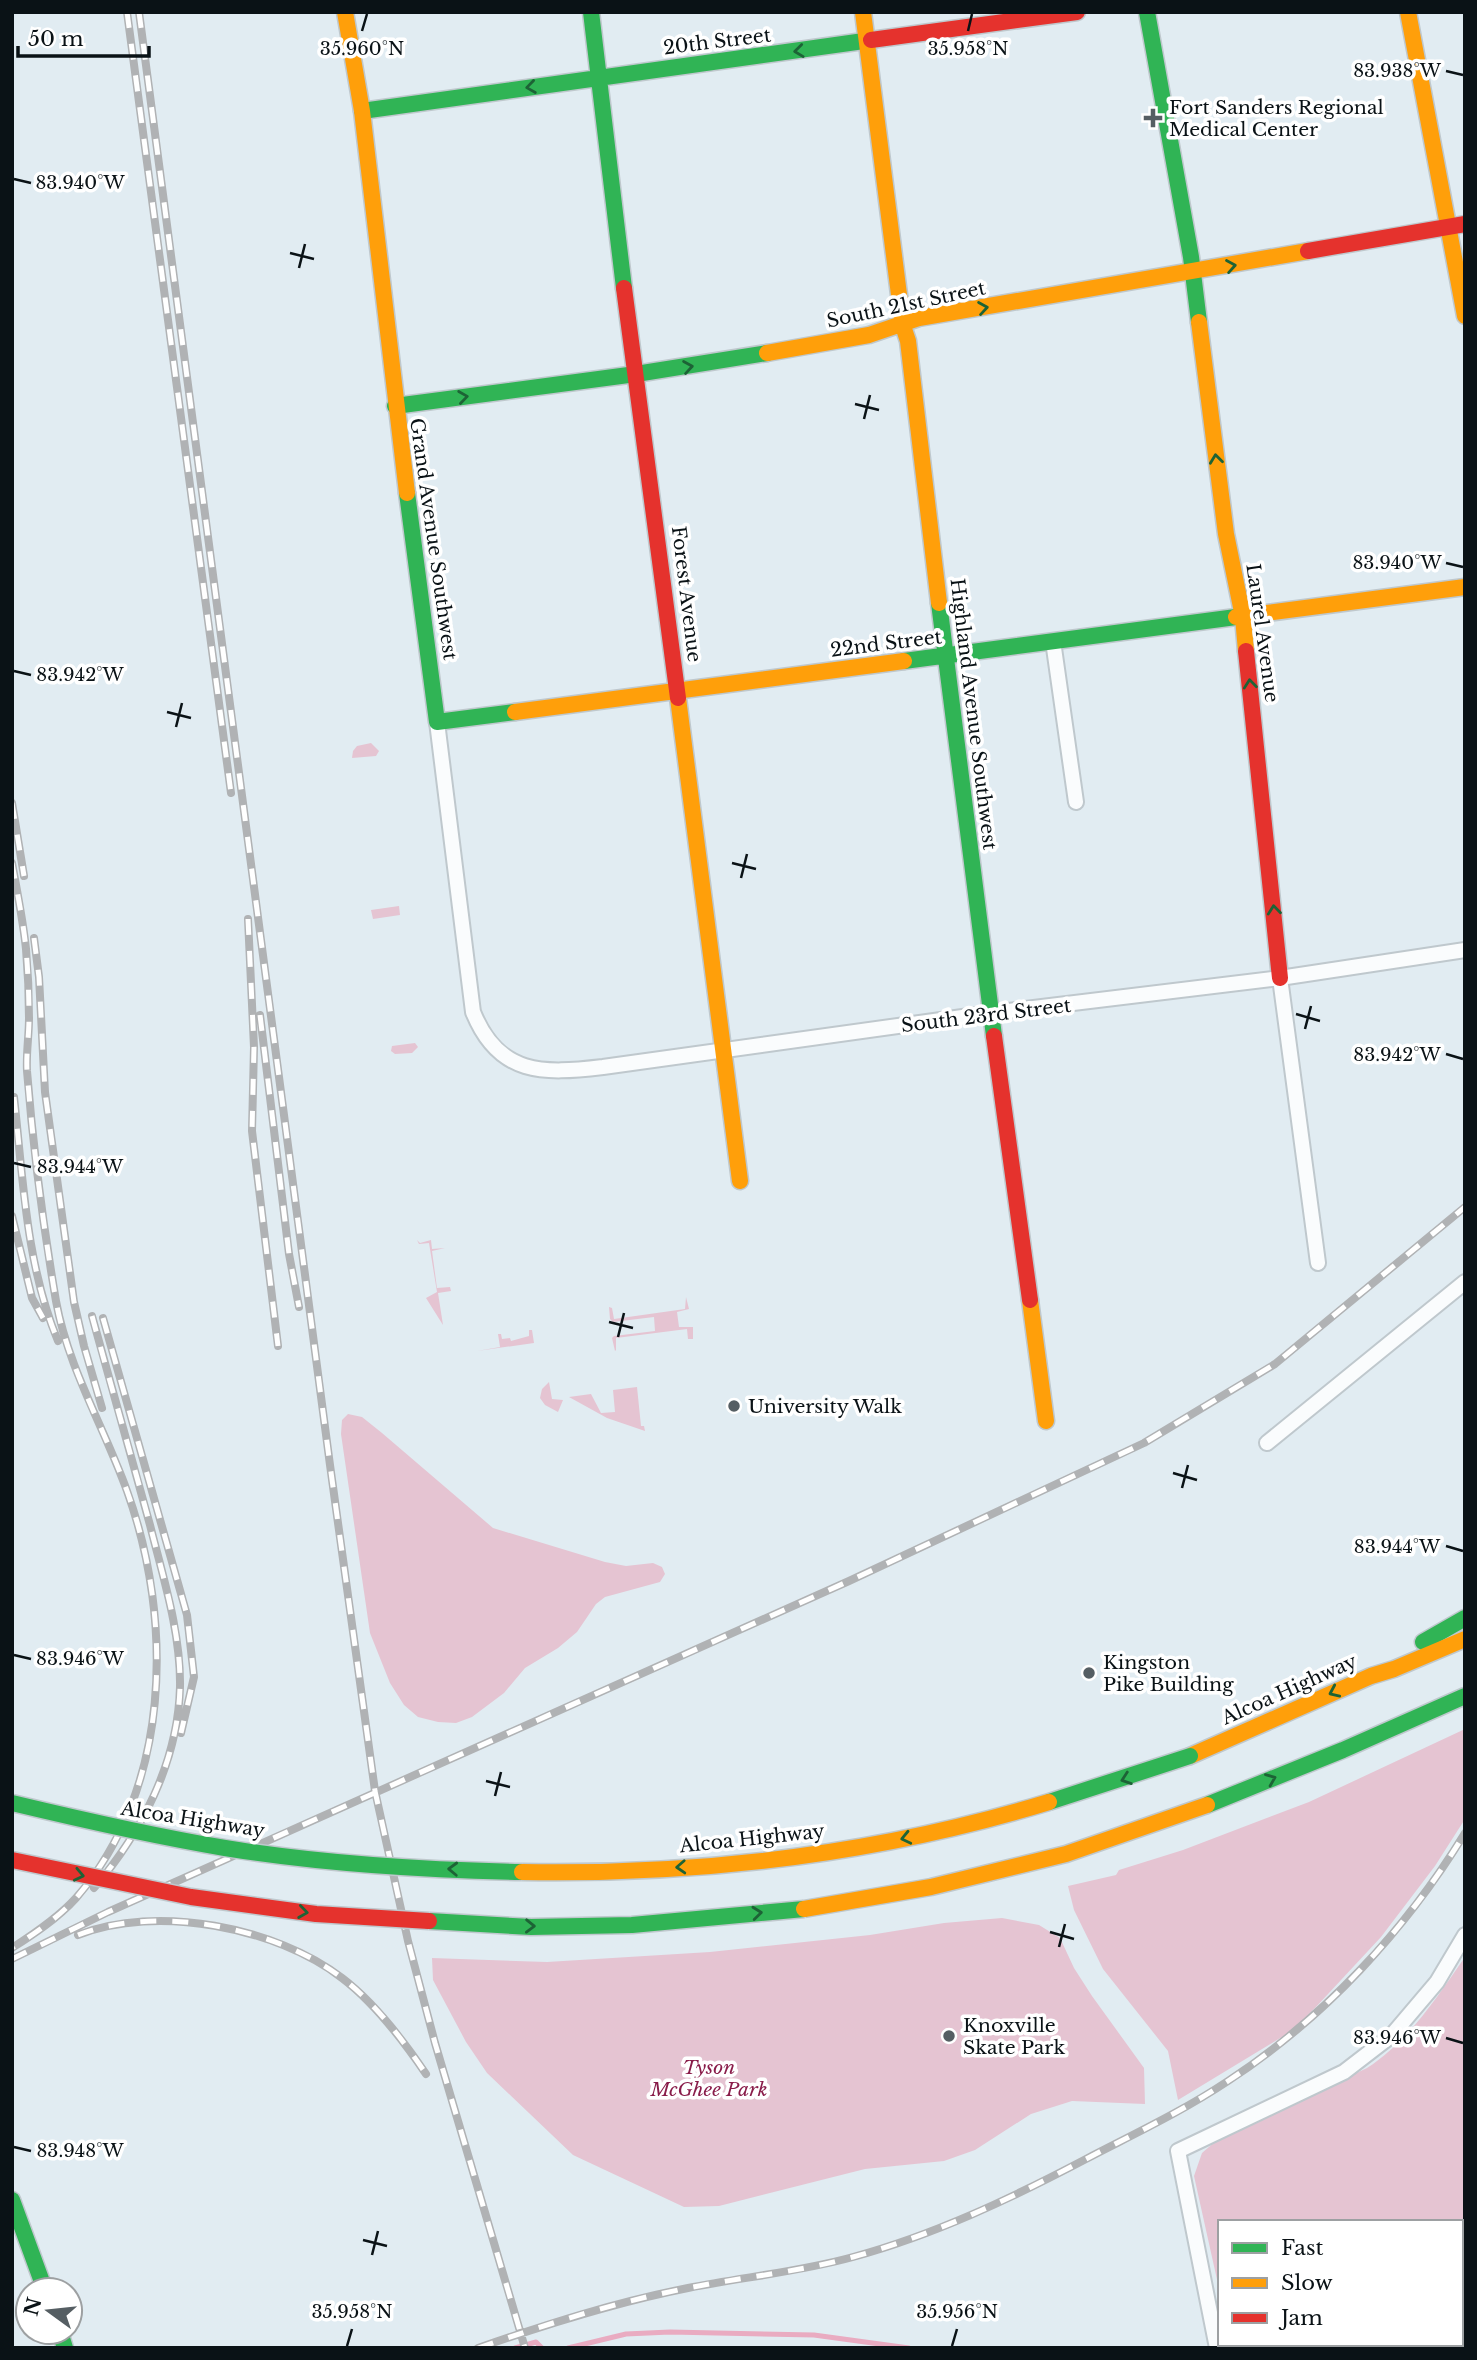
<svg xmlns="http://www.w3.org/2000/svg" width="1477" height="2360" viewBox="0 0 1477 2360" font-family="'Libre Baskerville',serif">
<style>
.green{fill:#e5c4d2}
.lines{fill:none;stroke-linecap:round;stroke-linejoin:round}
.stream{stroke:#e9abc1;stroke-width:5}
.street-casing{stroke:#bfc8cd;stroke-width:18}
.fast-casing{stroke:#bfc8cd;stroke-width:19}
.slow-casing{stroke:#bfc8cd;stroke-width:19}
.jam-casing{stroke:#bfc8cd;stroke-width:19}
.street{stroke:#fafcfd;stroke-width:14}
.fast{stroke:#30b455;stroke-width:16}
.slow{stroke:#ff9f0a;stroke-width:16}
.jam{stroke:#e5322d;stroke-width:16}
.rail-casing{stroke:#b0b2b4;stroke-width:8}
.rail{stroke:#fff;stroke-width:5;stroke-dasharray:16;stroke-linecap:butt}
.fast-bridge-casing{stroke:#bfc8cd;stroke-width:19;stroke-linecap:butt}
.slow-bridge-casing{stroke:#bfc8cd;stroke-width:19;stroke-linecap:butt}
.jam-bridge-casing{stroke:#bfc8cd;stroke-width:19;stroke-linecap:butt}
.fast-bridge{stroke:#30b455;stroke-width:16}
.slow-bridge{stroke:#ff9f0a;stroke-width:16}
.jam-bridge{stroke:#e5322d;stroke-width:16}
.oneway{stroke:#1d6336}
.ticks{fill:none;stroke:#0a1216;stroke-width:2.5}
.poi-dot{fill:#555e63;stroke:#fff;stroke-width:2.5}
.labels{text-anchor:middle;stroke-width:7;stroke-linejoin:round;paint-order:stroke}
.street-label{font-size:19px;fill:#0a1216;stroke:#fff}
.poi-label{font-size:19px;fill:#0a1216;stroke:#fff;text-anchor:start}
.park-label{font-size:19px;font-style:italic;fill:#891c4a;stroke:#fff}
.ticks-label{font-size:18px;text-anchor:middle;fill:#0a1216;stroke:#fff;stroke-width:7;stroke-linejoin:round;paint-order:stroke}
</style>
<rect width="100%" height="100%" fill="#e1ecf2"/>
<!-- green -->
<path class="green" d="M371,743L379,751L376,756L352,758L353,751L357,746Z
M399,906L400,915L373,919L371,910Z
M415,1043L418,1047L412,1053L395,1054L391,1051L392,1046Z
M417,1240L420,1243L431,1240L432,1249L445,1248L432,1251L437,1288L450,1287L451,1291L438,1293L443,1325L426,1298L437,1292L429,1243L419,1244Z
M686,1297L689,1309L677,1312L679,1327H693V1339H688L687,1329L616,1338V1350L615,1351L612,1338L614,1336L655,1331L654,1317L613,1322L610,1319L609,1307L612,1308L614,1319L685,1309Z
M529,1330H532L534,1343L477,1351L500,1347L498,1334H501L502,1339L510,1338L511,1341L529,1336Z
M549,1382L552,1399L563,1400L558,1412L545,1405L540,1398L542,1389Z
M637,1387L641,1426H644L645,1431L607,1418L569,1397L591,1394L601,1413L615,1412L613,1390Z
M348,1414L362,1417L382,1433L493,1528L605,1562L626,1566L653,1563L662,1567L665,1574L660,1582L605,1597L596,1604L577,1632L558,1648L525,1668L504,1693L472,1717L456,1723L438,1722L418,1717L404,1705L390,1683L370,1633L341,1434L342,1420Z
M1465,1729V1819L1435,1866L1381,1937L1315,2008L1290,2032L1178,2100L1168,2051L1103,1969L1074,1910L1068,1886L1116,1875L1119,1870L1183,1850L1309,1802Z
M1002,1918L1039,1925L1060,1938L1074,1968L1092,1996L1144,2068L1145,2104L1072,2101L1031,2114L975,2150L944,2161L865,2169L719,2206L684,2207L573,2155L487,2073L466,2042L433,1980L432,1958L547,1962L710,1952L870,1935L944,1923Z
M1465,1957V2348H1232V2344H1461V2222H1220V2293L1194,2176L1202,2153L1217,2140L1367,2068C1409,2041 1437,1997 1465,1957Z"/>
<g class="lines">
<!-- stream -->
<path class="stream" d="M515,2348L536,2342L542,2348
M568,2348L626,2334L670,2332L814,2335L909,2348"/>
<defs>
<path id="street" d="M1053,641L1076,802
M437,722L473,1012C499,1076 543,1074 603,1067L991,1013L1280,978L1465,950
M1280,978L1318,1263
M1267,1443L1465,1282
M1217,2348L1178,2151L1344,2072L1392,2035L1437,1982L1465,1935"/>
<path id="fast" d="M591,12L624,288
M1147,12L1191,257L1199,322
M362,111L871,40
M395,406L636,374L767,353
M407,493L437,722L515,712
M939,603L994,1036
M904,661L1236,617
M1423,1642L1465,1618
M1207,1805L1343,1750L1465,1696
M12,2200L45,2290
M60,2332L65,2348"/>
<path id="slow" d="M345,12L362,111L407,493
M863,12L903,326L908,341L939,603
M1408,12L1465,316
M1199,322L1226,534L1243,617L1246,651
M767,353L869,335L919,318L1308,251
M1236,617L1465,587
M678,698L740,1181
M515,712L904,661
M1030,1300L1046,1421
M1190,1756L1371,1676L1394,1669L1465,1639"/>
<path id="jam" d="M871,40L1077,12
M1308,251L1465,224
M624,288L678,698
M1246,651L1280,978
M994,1036L1030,1300"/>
</defs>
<!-- street casing -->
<use href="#street" class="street-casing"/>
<!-- fast casing -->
<use href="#fast" class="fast-casing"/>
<!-- slow casing -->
<use href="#slow" class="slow-casing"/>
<!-- jam casing -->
<use href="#jam" class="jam-casing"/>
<!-- street -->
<use href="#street" class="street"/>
<!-- fast -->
<use href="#fast" class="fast"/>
<!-- slow -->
<use href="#slow" class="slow"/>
<!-- jam -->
<use href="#jam" class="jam"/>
<defs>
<path id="rail" d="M127,12L231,793
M139,12L330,1465L375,1791L408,1941L435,2043L525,2348
M12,803L24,876
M12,863C17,891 23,920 26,949C28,972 29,995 29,1018C29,1036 26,1053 27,1071C33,1147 43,1225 56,1301C68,1368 104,1427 127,1491C174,1622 171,1789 76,1898C58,1918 34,1934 12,1948
M248,919L254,1047L252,1131L278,1346
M34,938L39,977L45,1092L74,1302L84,1346L102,1408
M260,1015L289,1254L299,1307
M14,1097C23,1178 26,1265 58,1341
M12,1216L32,1298L43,1318
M92,1316C111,1386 131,1455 150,1525C163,1577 181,1633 180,1687C178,1762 142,1832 94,1888
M103,1318L187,1615L194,1677L181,1733
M78,1935C156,1904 276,1927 342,1978C375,2003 403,2040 426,2074
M12,1959L108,1912L849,1581L1144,1443L1275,1364L1465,1207
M478,2348C547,2324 616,2302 688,2288C743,2277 799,2272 853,2257C934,2235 1012,2198 1086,2159C1134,2134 1183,2111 1228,2081C1324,2018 1405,1931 1465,1833"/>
</defs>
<!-- rail casing -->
<use href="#rail" class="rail-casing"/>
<!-- rail -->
<use href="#rail" class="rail"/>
<defs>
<path id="fast-bridge" d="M1049,1802L1190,1756
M12,1803C83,1820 153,1836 225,1848C323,1864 423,1870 522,1872
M429,1921L531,1927L632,1925L804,1909"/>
<path id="slow-bridge" d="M522,1872C700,1875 879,1854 1049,1802
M804,1909L931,1887L1066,1854L1207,1805"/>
<path id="jam-bridge" d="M12,1860L191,1897L316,1914L429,1921"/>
</defs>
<!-- fast-bridge casing -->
<use href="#fast-bridge" class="fast-bridge-casing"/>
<!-- slow-bridge casing -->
<use href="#slow-bridge" class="slow-bridge-casing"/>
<!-- jam-bridge casing -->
<use href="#jam-bridge" class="jam-bridge-casing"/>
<!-- fast-bridge -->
<use href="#fast-bridge" class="fast-bridge"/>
<!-- slow-bridge -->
<use href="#slow-bridge" class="slow-bridge"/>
<!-- jam-bridge -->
<use href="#jam-bridge" class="jam-bridge"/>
</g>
<!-- one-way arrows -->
<defs><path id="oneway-chevron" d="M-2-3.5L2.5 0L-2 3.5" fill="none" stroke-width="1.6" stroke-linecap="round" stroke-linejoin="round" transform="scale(1.75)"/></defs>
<g class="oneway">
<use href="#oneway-chevron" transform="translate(799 51) rotate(173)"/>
<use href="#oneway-chevron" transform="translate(531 87) rotate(172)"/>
<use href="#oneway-chevron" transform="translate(1231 266) rotate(-10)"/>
<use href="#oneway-chevron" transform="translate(983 308) rotate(-9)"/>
<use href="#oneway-chevron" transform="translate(688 367) rotate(-9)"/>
<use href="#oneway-chevron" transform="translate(463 397) rotate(-8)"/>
<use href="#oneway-chevron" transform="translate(1216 459) rotate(-97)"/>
<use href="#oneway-chevron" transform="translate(1250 684) rotate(-96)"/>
<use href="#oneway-chevron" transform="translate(1274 910) rotate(-96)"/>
<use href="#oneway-chevron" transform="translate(1334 1692) rotate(156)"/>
<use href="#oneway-chevron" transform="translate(1126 1779) rotate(161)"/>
<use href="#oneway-chevron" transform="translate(1271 1779) rotate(-22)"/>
<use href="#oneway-chevron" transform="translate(906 1838) rotate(167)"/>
<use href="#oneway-chevron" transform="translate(681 1867) rotate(177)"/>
<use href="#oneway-chevron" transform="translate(453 1869) rotate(-178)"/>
<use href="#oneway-chevron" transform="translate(79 1875) rotate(12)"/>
<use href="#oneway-chevron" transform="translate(303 1912) rotate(8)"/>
<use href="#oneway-chevron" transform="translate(757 1913) rotate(-6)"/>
<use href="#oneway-chevron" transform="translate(530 1926) rotate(1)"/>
</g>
<!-- ticks -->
<path class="ticks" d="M362,31L367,14M968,31L972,14M1446,71L1463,75M14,179L31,183M290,253L314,259M299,268L305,244M855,404L879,410M864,419L870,395M1446,563L1463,567M14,671L31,675M167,712L191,718M176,727L182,703M732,863L756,869M741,878L747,854M1296,1014L1320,1021M1305,1029L1311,1006M1446,1054L1463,1059M14,1163L31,1167M609,1322L633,1328M618,1337L624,1313M1173,1473L1197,1480M1182,1488L1188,1465M1446,1546L1463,1551M14,1655L31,1659M486,1781L510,1787M495,1796L501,1772M1050,1932L1074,1939M1059,1947L1065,1924M1446,2038L1463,2043M14,2147L31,2151M363,2240L387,2246M372,2255L378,2231M347,2346L352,2329M952,2346L957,2329"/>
<!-- markers -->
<g class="poi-dot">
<path d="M1149.5 107.5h7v7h7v7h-7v7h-7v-7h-7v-7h7z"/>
<circle cx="734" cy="1406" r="7"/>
<circle cx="1089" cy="1673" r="7"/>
<circle cx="949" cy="2036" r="7"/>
</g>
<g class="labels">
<!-- street labels -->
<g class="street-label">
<text transform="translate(717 41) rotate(-7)" y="7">20th Street</text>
<text transform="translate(906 304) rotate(-12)" y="7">South 21st Street</text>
<text transform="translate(434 539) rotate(82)" y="7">Grand Avenue Southwest</text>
<text transform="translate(687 594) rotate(83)" y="7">Forest Avenue</text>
<text transform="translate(1263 633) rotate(82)" y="7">Laurel Avenue</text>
<text transform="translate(886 643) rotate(-7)" y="7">22nd Street</text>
<text transform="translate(974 714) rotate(83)" y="7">Highland Avenue Southwest</text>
<text transform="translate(986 1015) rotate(-7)" y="7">South 23rd Street</text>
<text transform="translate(1289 1689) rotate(-24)" y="7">Alcoa Highway</text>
<text transform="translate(193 1819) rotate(9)" y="7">Alcoa Highway</text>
<text transform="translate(752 1838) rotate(-6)" y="7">Alcoa Highway</text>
</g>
<!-- poi labels -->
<g class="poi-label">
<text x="1169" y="114">Fort Sanders Regional<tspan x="1169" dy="22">Medical Center</tspan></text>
<text x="748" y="1413">University Walk</text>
<text x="1103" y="1669">Kingston<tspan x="1103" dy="22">Pike Building</tspan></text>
<text x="963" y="2032">Knoxville<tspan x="963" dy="22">Skate Park</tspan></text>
</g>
<!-- park labels -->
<g class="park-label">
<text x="709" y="2074">Tyson<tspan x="709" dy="22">McGhee Park</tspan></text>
</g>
</g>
<g class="ticks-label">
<text x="362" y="55">35.960°N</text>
<text x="968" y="55">35.958°N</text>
<text x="1397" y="77">83.938°W</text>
<text x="80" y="189">83.940°W</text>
<text x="1397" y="569">83.940°W</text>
<text x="80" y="681">83.942°W</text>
<text x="1397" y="1061">83.942°W</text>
<text x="80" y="1173">83.944°W</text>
<text x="1397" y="1553">83.944°W</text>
<text x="80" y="1665">83.946°W</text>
<text x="1397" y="2044">83.946°W</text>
<text x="80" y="2157">83.948°W</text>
<text x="352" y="2318">35.958°N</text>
<text x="957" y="2318">35.956°N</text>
</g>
<!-- border -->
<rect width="1477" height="2360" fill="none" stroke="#0a1216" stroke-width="28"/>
<!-- legend -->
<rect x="1218" y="2220" width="245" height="126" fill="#ffffff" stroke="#9da0a2" stroke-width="2"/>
<rect x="1232" y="2243" width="35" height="10" fill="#30b455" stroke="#9da0a2" stroke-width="2"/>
<text x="1281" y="2255" font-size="21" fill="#0a1216">Fast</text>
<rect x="1232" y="2278" width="35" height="10" fill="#ff9f0a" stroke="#9da0a2" stroke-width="2"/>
<text x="1281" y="2290" font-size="21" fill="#0a1216">Slow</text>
<rect x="1232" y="2313" width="35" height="10" fill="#e5322d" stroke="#9da0a2" stroke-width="2"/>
<text x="1281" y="2325" font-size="21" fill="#0a1216">Jam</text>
<!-- north arrow -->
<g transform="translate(49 2311) rotate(285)"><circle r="33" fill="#ffffff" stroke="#9da0a2" stroke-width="2"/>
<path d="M0-5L12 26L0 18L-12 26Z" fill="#555e63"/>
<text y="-10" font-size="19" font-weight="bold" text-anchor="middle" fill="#0a1216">N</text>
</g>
<!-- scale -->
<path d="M18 46v10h131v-10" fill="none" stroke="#0a1216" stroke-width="3.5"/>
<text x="28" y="46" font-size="21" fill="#0a1216" stroke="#ffffff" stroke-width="5" paint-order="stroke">50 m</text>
</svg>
